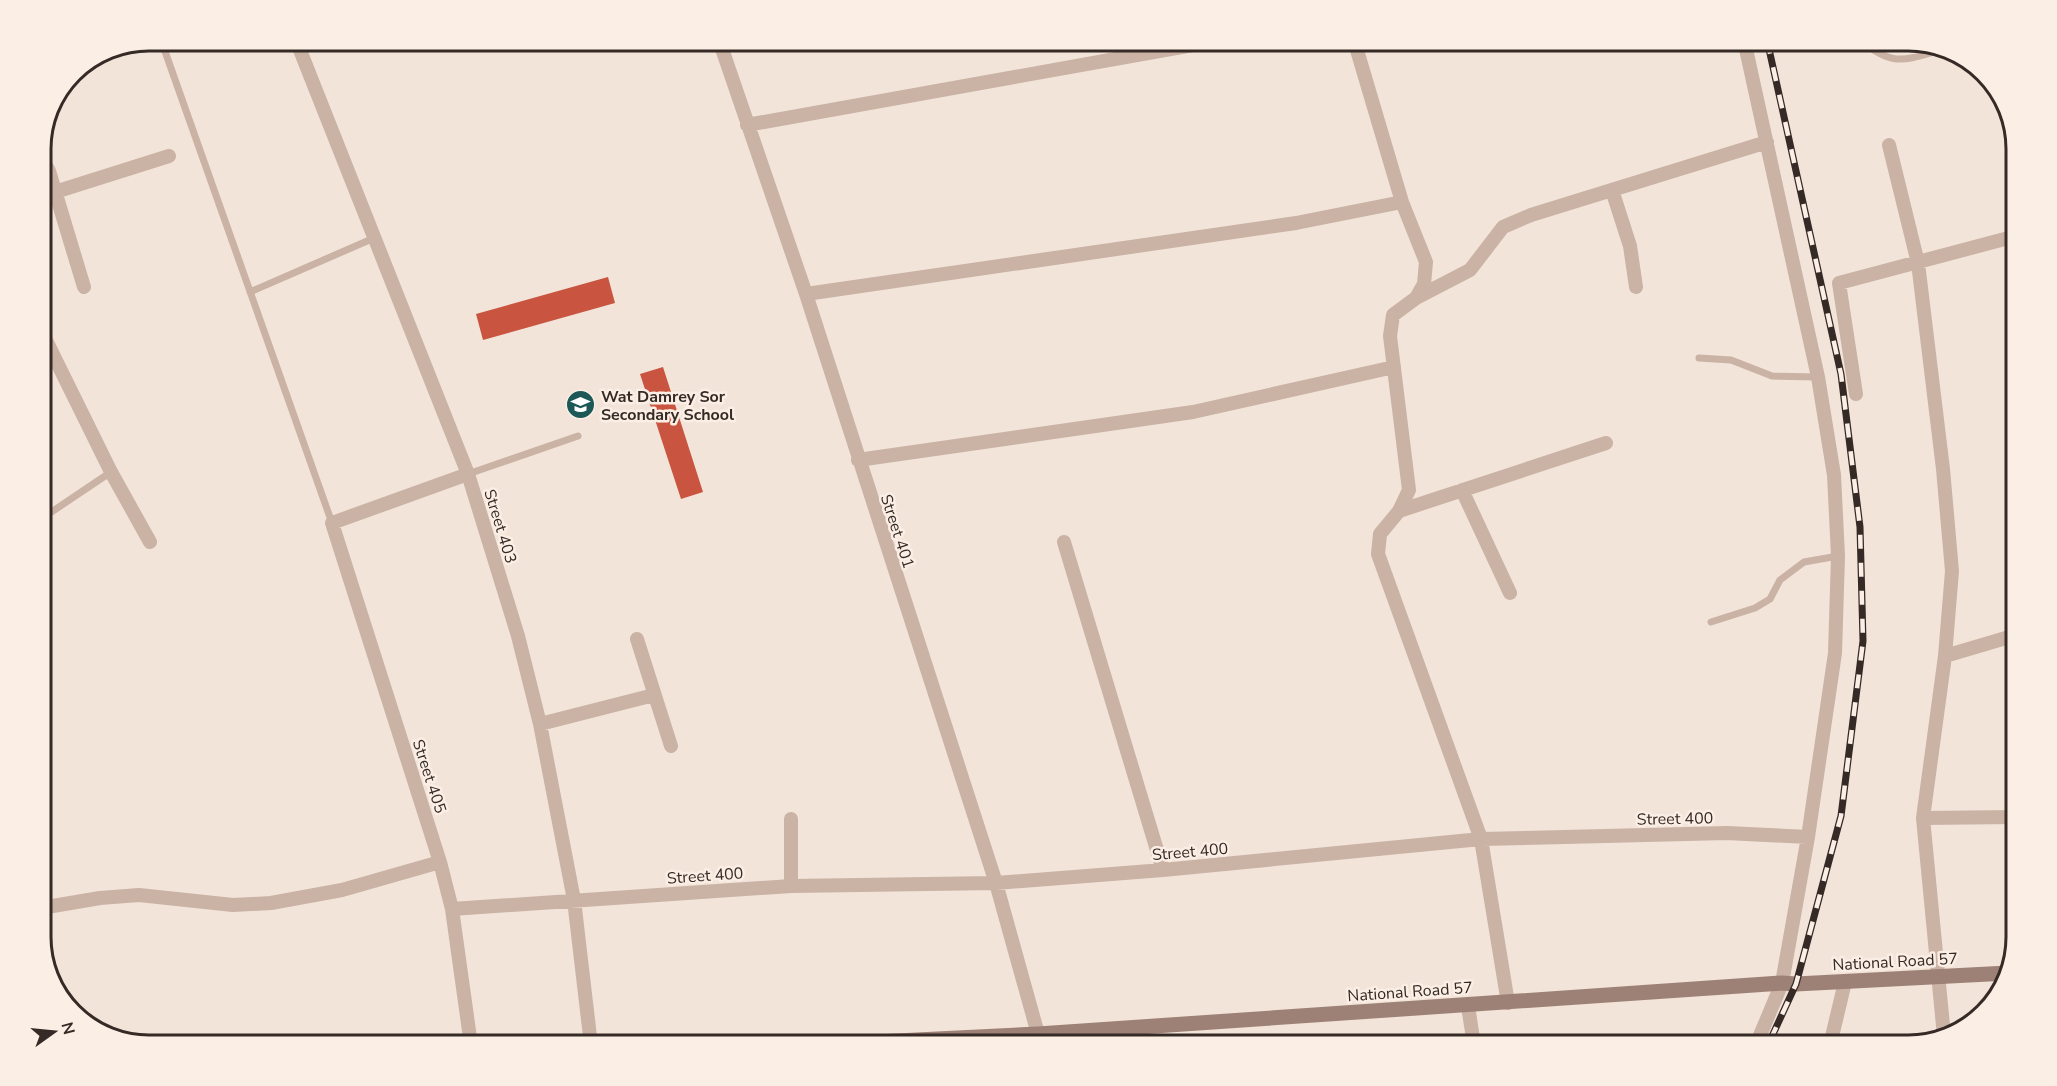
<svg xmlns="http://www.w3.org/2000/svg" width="2057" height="1086" viewBox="0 0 2057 1086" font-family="'Nunito Sans',sans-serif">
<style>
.building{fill:#c95440}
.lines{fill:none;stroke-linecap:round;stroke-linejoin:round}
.service{stroke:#cab2a5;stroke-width:7}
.minor{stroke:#cab2a5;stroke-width:14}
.secondary{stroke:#9e8176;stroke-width:15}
.rail-casing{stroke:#362a26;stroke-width:7}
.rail{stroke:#faeee5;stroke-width:4.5;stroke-dasharray:14;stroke-linecap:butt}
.labels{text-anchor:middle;stroke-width:5;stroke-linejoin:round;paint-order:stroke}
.poi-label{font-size:16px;font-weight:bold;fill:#362a26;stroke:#faeee5;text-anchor:start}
.street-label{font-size:16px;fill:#362a26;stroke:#faeee5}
.rim{fill:none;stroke:#362a26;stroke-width:3}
</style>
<rect width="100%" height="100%" fill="#f2e4d9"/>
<!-- building -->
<path class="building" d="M608,277L615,303L483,340L476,314Z
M663,367L703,492L681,499L640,374Z"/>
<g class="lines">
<!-- service -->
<path class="service" d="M161,40L332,523
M1860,40C1894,68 1905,60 1944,49
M250,292L374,238
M1699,358L1731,360L1772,376L1818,377
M468,474L578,436
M41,519L111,472
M1711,622L1755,608L1770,599L1780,580L1804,562L1838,556"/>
<!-- minor -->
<path class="minor" d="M296,40L468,474L518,636L540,724L574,900L591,1045
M719,40L806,294L996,883L1038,1034
M1354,40L1402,202L1426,262L1424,284L1416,298L1393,315L1390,336L1409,490L1399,511L1380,534L1378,554L1481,839L1508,1003
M1744,40L1818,377L1834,475L1838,556L1835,653L1808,837L1782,983L1756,1045
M747,125L1221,40
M1889,145L1918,263L1943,469L1952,571L1945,656L1923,818L1944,1036
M41,157L49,171L84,287
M1612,190L1630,246L1636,287
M55,192L169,156
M806,294L1296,223L1402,202
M1416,298L1470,270L1503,227L1531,215L1767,142
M41,330L111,472L150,542
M1856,394L1839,283L2016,236
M858,460L1193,412L1394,367
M468,474L332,523L440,862L452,909L471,1045
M1462,490L1510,593
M1399,511L1606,443
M1064,542L1163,870
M637,639L671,746
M1945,656L2016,635
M540,724L654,695
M1923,818L2016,817
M791,819V886
M41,908L100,898L139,895L233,905L271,903L342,890L440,862
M452,909L791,886L996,883L1163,870L1481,839L1727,833L1808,837
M1468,1006L1474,1045
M1830,1045L1845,982"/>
<!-- secondary -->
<path class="secondary" d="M815,1045L1038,1034L1782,983L1796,984L2008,973"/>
<defs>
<path id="rail" d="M1767,40L1841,374L1860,527L1863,641L1841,816L1796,984L1768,1045"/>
</defs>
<!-- rail casing -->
<use href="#rail" class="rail-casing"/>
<!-- rail -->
<use href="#rail" class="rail"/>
</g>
<!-- icons -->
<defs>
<symbol id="school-disc" viewBox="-11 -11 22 22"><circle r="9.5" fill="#1b5856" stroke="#faeee5"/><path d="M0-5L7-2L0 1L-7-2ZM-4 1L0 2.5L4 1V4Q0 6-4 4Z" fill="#fff"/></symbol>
</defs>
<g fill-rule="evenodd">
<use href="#school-disc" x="564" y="388" width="33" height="33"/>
</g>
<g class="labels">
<!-- poi labels -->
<g class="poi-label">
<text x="601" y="402">Wat Damrey Sor<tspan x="601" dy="18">Secondary School</tspan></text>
</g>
<!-- street labels -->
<g class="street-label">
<text transform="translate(501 526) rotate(73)" y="6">Street 403</text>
<text transform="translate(898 531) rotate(72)" y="6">Street 401</text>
<text transform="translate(430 776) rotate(72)" y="6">Street 405</text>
<text transform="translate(1675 818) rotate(-1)" y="6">Street 400</text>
<text transform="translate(1190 851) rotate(-5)" y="6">Street 400</text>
<text transform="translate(705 875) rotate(-4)" y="6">Street 400</text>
<text transform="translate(1895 961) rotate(-3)" y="6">National Road 57</text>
<text transform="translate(1410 991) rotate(-4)" y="6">National Road 57</text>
</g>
</g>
<!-- crop -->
<path d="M0 0H2057V1086H0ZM149 51H1908A98 98 0 0 1 2006 149V937A98 98 0 0 1 1908 1035H149A98 98 0 0 1 51 937V149A98 98 0 0 1 149 51Z" fill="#faeee5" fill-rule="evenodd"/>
<path class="rim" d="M149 51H1908A98 98 0 0 1 2006 149V937A98 98 0 0 1 1908 1035H149A98 98 0 0 1 51 937V149A98 98 0 0 1 149 51Z"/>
<!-- north arrow -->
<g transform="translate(54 1032) rotate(75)" stroke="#faeee5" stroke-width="4.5" paint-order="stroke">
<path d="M0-4.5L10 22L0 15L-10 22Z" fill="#362a26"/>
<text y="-9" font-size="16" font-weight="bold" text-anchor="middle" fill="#362a26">N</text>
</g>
</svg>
